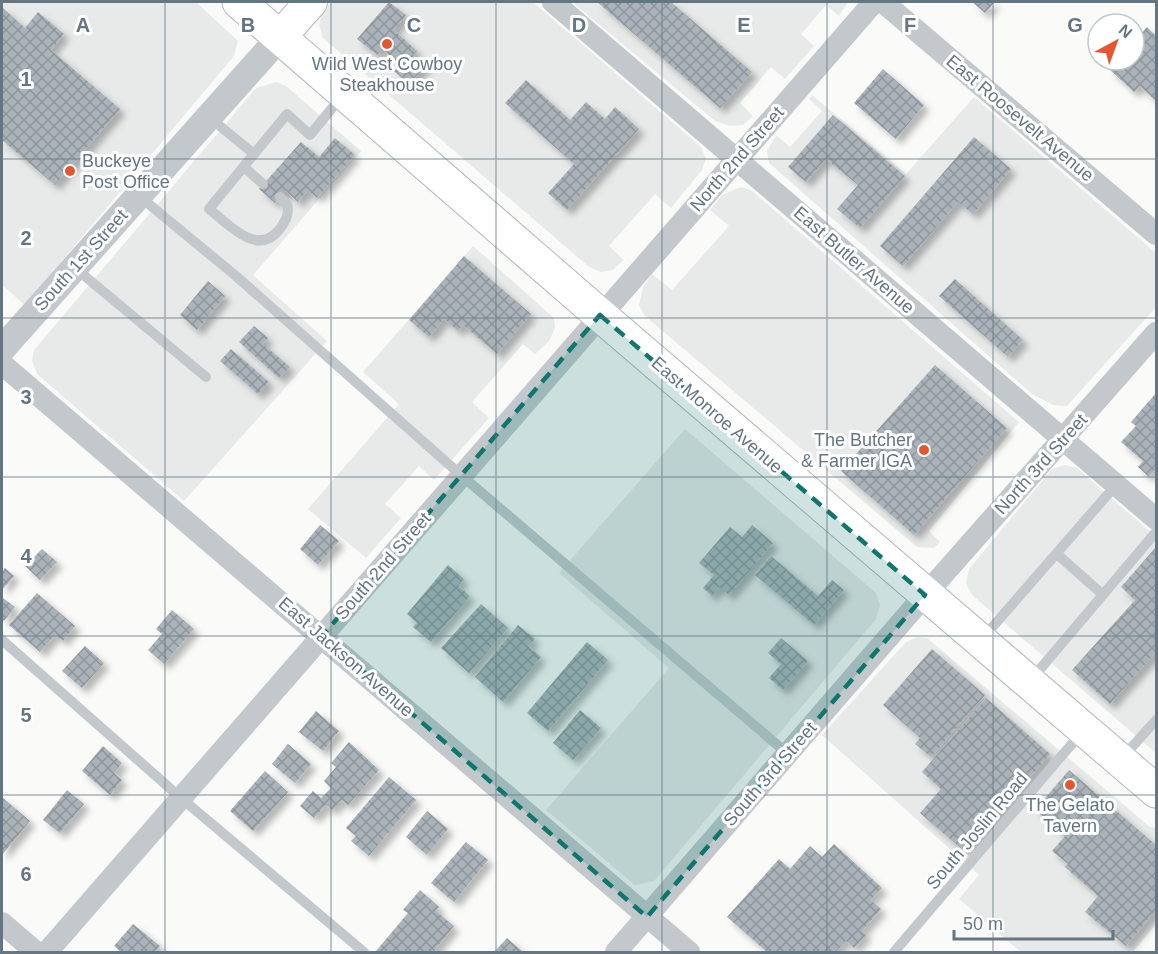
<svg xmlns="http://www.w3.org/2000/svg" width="1158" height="954" viewBox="0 0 1158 954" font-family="Arial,sans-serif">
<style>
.built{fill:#e8e9e9}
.building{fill:url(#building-cross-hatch);filter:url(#shadow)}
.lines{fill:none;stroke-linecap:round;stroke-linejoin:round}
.secondary-casing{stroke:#b3babf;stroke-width:34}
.primary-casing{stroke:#b5babe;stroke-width:35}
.service{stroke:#c3c8cc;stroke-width:10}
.minor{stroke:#c3c8cc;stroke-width:22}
.tertiary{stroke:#c3c8cc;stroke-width:27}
.secondary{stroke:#fff;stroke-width:32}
.primary{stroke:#fff;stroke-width:33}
.marked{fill:#0f766e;fill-opacity:0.2;stroke:#0f766e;stroke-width:4.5;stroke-dasharray:12 8;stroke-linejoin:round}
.grid{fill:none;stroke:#657683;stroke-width:1.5;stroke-opacity:0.55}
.poi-dot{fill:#e4572e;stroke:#fff;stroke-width:2}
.labels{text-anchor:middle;stroke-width:6;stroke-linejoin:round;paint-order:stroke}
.poi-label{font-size:18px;fill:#657683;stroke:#fff}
.street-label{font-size:18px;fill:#657683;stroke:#fff}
.grid-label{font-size:20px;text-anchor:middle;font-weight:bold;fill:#657683;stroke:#fff;stroke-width:6;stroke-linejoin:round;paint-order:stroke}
</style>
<defs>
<pattern id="building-cross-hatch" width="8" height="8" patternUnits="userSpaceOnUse" patternTransform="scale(1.5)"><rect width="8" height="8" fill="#aab3b9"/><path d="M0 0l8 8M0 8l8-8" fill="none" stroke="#8e969c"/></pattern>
<filter id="shadow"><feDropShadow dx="5.5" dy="5.5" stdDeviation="3" flood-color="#0004"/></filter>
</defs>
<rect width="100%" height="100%" fill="#fafaf8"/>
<!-- built -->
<path class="built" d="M2,2H196L238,41L234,56L25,305L2,285Z
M331,2H533L701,147L706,159L702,170L671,208L655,194L609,246L624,260L613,270L601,272L588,266L323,38L319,25L323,10Z
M572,2H848L839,16L826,5L801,34L814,46L785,79L771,67L740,103L753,116L743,125L730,126L715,121Z
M276,82L286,86L361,151L253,275L327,341L184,501L37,374L32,361L34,350L256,88Z
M812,95L906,174L974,97L1156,253V307L1067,406L1053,405L1032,394L769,163L767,151L776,135L790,147L822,111L809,99Z
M741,187L751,190L1019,422L929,531L940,542L934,548L917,547L645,316L639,305L643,287L652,274L672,290L729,226L710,210L722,195Z
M473,246L554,318L555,328L549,341L535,354L523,344L472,402L489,418L434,480L419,466L385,504L401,518L366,558L308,509L399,404L363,372Z
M685,429L876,593L880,605L876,619L654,881L635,885L546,810L669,668L559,573Z
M1065,465L1077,468L1156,537V753L972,595L966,583L969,569L1052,469Z
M917,637L927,638L1150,827L1156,828V924L1133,952H1021L959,899L979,875L822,735L906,642Z"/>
<!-- building -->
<path class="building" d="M389,2L406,15L394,30L417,51L413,55L426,66L409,84L394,71L400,65L382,49L377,55L357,39Z
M597,2H671L752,72L720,108Z
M972,2H995L985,13Z
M2,7L25,28L38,12L64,34L51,50L120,109L55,185L2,140Z
M1147,27L1156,36V101L1140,86L1134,92L1109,69L1117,60H1134V42Z
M883,69L924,105L896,139L854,103Z
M526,80L570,120L586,102L605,119L615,107L639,129L567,210L548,193L574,164L505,103Z
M833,115L905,176L860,228L837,209L858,185L826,159L806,182L788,167Z
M974,137L1011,169L973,214L958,202L903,266L880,246Z
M335,138L355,155L317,198L308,190L298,202L286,191L275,203L259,189L301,142L319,157Z
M464,256L531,314L497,354L463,325L458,331L444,319L429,337L409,320Z
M955,279L1023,340L1008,357L939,296Z
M208,281L225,296L197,330L180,315Z
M254,326L268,338L263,344L290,367L279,378L239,342Z
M231,349L269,382L258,394L220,361Z
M935,365L1007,428L914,535L841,471Z
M1156,393V468L1149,477L1138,467L1143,461L1121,442L1136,426L1131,422Z
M320,525L339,541L318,565L300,549Z
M752,525L773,543L729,595L719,587L712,596L703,588L714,575L699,563L730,527L742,537Z
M1156,547V652L1110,704L1072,670L1135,600L1121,587Z
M42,549L57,562L40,580L25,566Z
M771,556L818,596L832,580L844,590L814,625L755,575Z
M448,565L464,579L458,586L470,596L431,642L413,627L417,623L407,614Z
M5,568L14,576L2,590V572Z
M37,593L75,626L63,641L55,635L40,652L9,625Z
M3,598L15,607L4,621L2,619Z
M481,604L508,628L469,673L441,648Z
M172,610L194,629L164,664L148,650L162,634L156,629Z
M518,625L535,639L528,646L541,657L503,702L475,677Z
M781,638L808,661L783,690L769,678L781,664L768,653Z
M587,642L608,660L548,731L527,713Z
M85,646L104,663L82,688L62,671Z
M932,649L985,695L931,757L915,744L920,738L883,705Z
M986,698L1050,754L965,852L920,813L941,789L922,772Z
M580,710L601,728L573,760L553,743Z
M316,711L339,731L323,751L299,732Z
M349,742L379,770L348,805L342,800L332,810L326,805L314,818L300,806L313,791L321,798L331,788L324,781L336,767L331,763Z
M288,744L311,764L295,783L272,764Z
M103,746L122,763L114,773L122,780L110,795L82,771Z
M1069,770L1156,845V910L1126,946L1085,912L1098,896L1065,867L1068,864L1052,851L1065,836L1035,810Z
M265,771L288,792L253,831L230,811Z
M389,777L416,800L369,856L351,841L356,836L346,828Z
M67,790L84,804L60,833L43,820Z
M2,797L30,821L2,855Z
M427,811L448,829L427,855L406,837Z
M466,842L488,860L454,902L431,883Z
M834,844L882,888L871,900L881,909L862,931L866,935L854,948L846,941L836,952H767L727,917L779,859L790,869L810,846L822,857Z
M420,890L439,907L436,911L454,926L434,951L436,952H378L376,951L408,913L403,910Z
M133,924L160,946L154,952H121L114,946Z
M507,938L523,952H494Z"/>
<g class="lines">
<defs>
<path id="secondary" d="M280,37L311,2"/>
<path id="primary" d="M239,2L600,315L1156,791"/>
</defs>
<!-- secondary casing -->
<use href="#secondary" class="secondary-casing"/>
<!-- primary casing -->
<use href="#primary" class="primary-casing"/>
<!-- service -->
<path class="service" d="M209,117L254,154L287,114L310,135L342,96
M254,154L209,209C230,225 257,257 279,230C285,222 290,214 287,204L280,197
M244,167L263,184
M139,196L236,276L462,476L788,754
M75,268L206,377
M1057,554L1102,594
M982,639L1116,485
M2,640L181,798L364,952
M1030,681L1156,532
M1123,757L1156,720
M894,952L1082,732"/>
<!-- minor -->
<path class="minor" d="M553,2L1156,519
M883,2L1156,234
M2,364L689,952
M2,923L36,952
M47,952L874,2
M616,952L925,595L1156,333"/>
<!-- tertiary -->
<path class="tertiary" d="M2,349L280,37"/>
<!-- secondary -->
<use href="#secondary" class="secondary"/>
<!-- primary -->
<use href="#primary" class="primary"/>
</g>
<!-- marked area -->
<path class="marked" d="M600,315L925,595L647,917L322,636Z"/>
<!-- grid -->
<path class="grid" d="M165,2V952M331,2V952M496,2V952M662,2V952M827,2V952M993,2V952M2,159H1156M2,318H1156M2,477H1156M2,636H1156M2,795H1156"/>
<!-- markers -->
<g class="poi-dot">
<circle cx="387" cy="44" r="6"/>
<circle cx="70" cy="171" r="6"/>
<circle cx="924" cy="450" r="6"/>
<circle cx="1070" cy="785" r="6"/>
</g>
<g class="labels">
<!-- poi labels -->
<g class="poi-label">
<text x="387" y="70">Wild West Cowboy<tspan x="387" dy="21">Steakhouse</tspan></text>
<text x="82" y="167" text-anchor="start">Buckeye<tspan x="82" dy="21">Post Office</tspan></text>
<text x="912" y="446" text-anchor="end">The Butcher<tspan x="912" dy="21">&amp; Farmer IGA</tspan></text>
<text x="1070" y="811">The Gelato<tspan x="1070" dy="21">Tavern</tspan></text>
</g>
<!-- street labels -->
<g class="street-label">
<text transform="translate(1020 118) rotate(40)" y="6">East Roosevelt Avenue</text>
<text transform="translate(737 159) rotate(-49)" y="6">North 2nd Street</text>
<text transform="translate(81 260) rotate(-48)" y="6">South 1st Street</text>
<text transform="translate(854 260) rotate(41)" y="6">East Butler Avenue</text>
<text transform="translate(717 415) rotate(41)" y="6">East Monroe Avenue</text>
<text transform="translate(1041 464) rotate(-48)" y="6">North 3rd Street</text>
<text transform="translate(383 566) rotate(-49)" y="6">South 2nd Street</text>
<text transform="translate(346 657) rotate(41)" y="6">East Jackson Avenue</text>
<text transform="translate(770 774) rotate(-49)" y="6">South 3rd Street</text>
<text transform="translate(977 831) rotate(-50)" y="6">South Joslin Road</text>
</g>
</g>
<g class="grid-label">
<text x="83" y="32">A</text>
<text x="248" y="32">B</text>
<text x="414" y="32">C</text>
<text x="579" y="32">D</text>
<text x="744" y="32">E</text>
<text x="910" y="32">F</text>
<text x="1075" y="32">G</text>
<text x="26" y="86">1</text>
<text x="26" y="245">2</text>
<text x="26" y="404">3</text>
<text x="26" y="563">4</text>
<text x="26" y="722">5</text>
<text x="26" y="881">6</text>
</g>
<!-- border -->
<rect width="1158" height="954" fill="none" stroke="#657683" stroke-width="6"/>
<!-- north arrow -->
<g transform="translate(1116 42) rotate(41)"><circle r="28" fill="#ffffff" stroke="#c1c8cd" stroke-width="1.5"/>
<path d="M0-4.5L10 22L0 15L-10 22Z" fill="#e4572e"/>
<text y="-9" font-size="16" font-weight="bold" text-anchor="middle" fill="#657683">N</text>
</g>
<!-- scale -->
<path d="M954 930v9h159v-9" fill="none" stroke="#657683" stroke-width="3"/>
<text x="963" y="930" font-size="18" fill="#657683" stroke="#ffffff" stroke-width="4.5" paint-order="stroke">50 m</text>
</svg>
